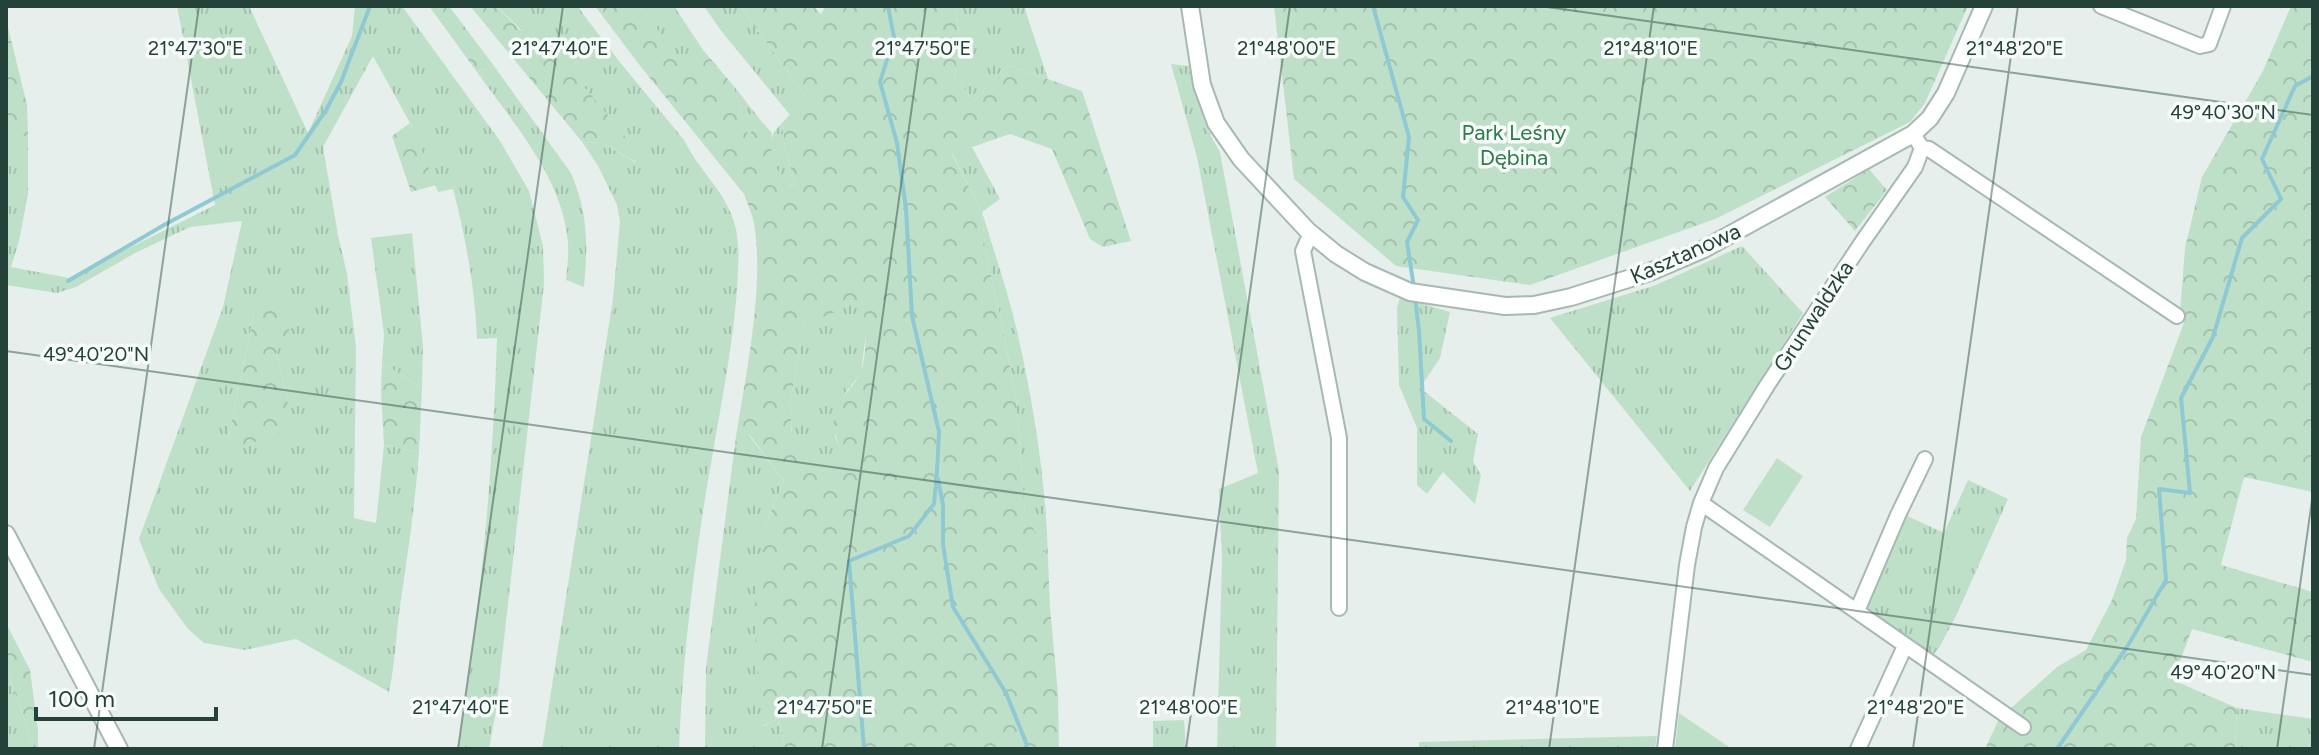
<svg xmlns="http://www.w3.org/2000/svg" width="2319" height="755" viewBox="0 0 2319 755" font-family="Figtree,sans-serif">
<style>
.grass{fill:url(#grass-tufts);fill-rule:evenodd}
.forest{fill:url(#forest-crowns);fill-rule:evenodd}
.garden{fill:#bfe0c8}
.lines{fill:none;stroke-linecap:round;stroke-linejoin:round}
.stream{stroke:#8ec9d4;stroke-width:4}
.minor-casing{stroke:#a8b8b2;stroke-width:18}
.tertiary-casing{stroke:#a8b8b2;stroke-width:20}
.minor{stroke:#fff;stroke-width:14}
.tertiary{stroke:#fff;stroke-width:16}
.ticks{fill:none;stroke:#24423a;stroke-width:2;stroke-opacity:0.45}
.labels{text-anchor:middle;stroke-width:7;stroke-linejoin:round;paint-order:stroke}
.park-label{font-size:22px;fill:#2d7a4b;stroke:#f7fbf9}
.street-label{font-size:22px;fill:#24423a;stroke:#f7fbf9}
.ticks-label{font-size:20px;text-anchor:middle;fill:#24423a;stroke:#f7fbf9;stroke-width:7;stroke-linejoin:round;paint-order:stroke}
</style>
<defs>
<pattern id="grass-tufts" width="24" height="20" patternUnits="userSpaceOnUse" patternTransform="scale(2)"><rect width="24" height="20" fill="#bfe0c8"/><path d="M3 7l-1-3M5 7V3M7 7l1-3M15 17l-1-3M17 17v-4M19 17l1-3" fill="none" stroke="#a4c1ad"/></pattern>
<pattern id="forest-crowns" width="20" height="18" patternUnits="userSpaceOnUse" patternTransform="scale(2)"><rect width="20" height="18" fill="#bfe0c8"/><path d="M2 6a3 3 0 1 1 6 0M12 15a3 3 0 1 1 6 0" fill="none" stroke="#a4c1ad"/></pattern>
</defs>
<rect width="100%" height="100%" fill="#e6efeb"/>
<!-- grass -->
<path class="grass" d="M177,6H249L308,133L352,36L355,6H402L500,141L529,191L543,246L544,284L496,711L489,749H458C480,612 493,476 497,338L477,339C475,288 466,239 453,189L438,192L410,123L373,56L323,147L338,235L347,274L356,347L354,518L376,523L384,445L419,452C415,504 408,554 400,606C396,635 395,663 389,692L296,639L245,650L204,643L188,629L159,589L139,539L223,307L242,221L190,227L135,253L76,287L57,293L6,285V136H28V194L19,241L11,267L69,278L215,205ZM254,313L276,353L288,400L227,443Z
M496,6H577L619,61L684,140C700,173 727,191 736,229C740,249 738,270 737,290C733,343 723,394 714,446C696,547 683,647 679,749H542L613,299L620,222L617,205L598,166L583,143L601,142L636,163L613,121L588,92Z
M639,6H674L703,50L687,68Z
M704,6H740L806,97L790,115L719,28Z
M956,6H1024L1048,79L1007,65L974,101L954,77L960,43Z
M1171,64L1189,66C1196,97 1203,125 1220,152L1279,471L1276,749H1217L1222,559L1219,489L1258,473L1197,157Z
M494,66L571,173C588,214 588,242 584,287L566,280C567,268 569,255 568,243C563,178 513,123 477,72Z
M733,85L762,122L748,136Z
M782,123L785,150L796,184L788,186C773,164 759,146 782,123Z
M972,147L1000,199L982,212C994,252 1008,291 1017,331C1034,406 1046,481 1048,558L1025,513L1016,397L1002,325L985,249L982,212L952,153Z
M412,233L423,346L422,388L382,363L384,334L371,238Z
M1742,246L1803,313L1690,491L1550,318L1656,285Z
M1400,297L1450,312L1440,358L1420,388L1478,434L1473,461L1481,475L1475,504L1443,472L1427,494L1417,485V428L1399,385L1397,308Z
M848,300L862,301L867,326L861,373L845,393L835,437L844,456V470L828,479L792,436L790,403L805,320H816Z
M748,434L784,481L763,530V726L779,718L785,749H705L706,668L735,444H743Z
M1968,480L2008,499L1957,614L1939,648L1931,657L1862,608L1903,514L1944,533Z
M6,667L35,749H6Z
M2237,708L2313,719V749H2235Z
M1184,720L1186,749H1153V721Z
M1657,736L1655,749H1419V742Z"/>
<!-- forest -->
<path class="forest" d="M429,6H449L494,66L477,72Z
M470,6H496L520,30L538,32L613,121L634,148L637,163L601,142L583,143Z
M595,6H639L687,67L703,50L733,85L748,135L762,122L772,133C768,156 775,168 789,186L796,184L785,150L782,123L806,97L740,6H813L821,14L826,6H956L960,43L954,77L974,101L1007,65L1082,91L1131,241L1103,247L1090,239L1052,149L1010,134L952,154L982,212L985,249L1002,325L1016,397L1025,512L1048,558L1050,607L1058,694L1059,749H785L779,718L762,726L754,614L763,530L784,481L749,434L743,445L735,444C745,377 765,289 754,223C752,213 747,203 744,194L641,67ZM848,300L862,302C866,322 868,351 861,371C855,387 838,397 834,415C831,435 844,451 844,470L829,478L828,466L792,436L790,403L805,321L816,320L847,307Z
M1274,6H1968L1925,103L1910,122L1715,219L1530,285L1396,266L1294,179Z
M2291,6H2313V492L2244,477L2221,565L2313,592V662L2192,629L2173,680L2237,708L2235,749H1985L1999,719L2057,667L2086,650L2112,600L2126,560L2127,538L2136,519L2141,437L2184,323L2180,313L2185,248L2202,177L2263,71Z
M6,19L27,105L28,136H6Z
M410,123L436,185L411,192L392,136Z
M1869,169L1887,190L1855,231L1825,197Z
M258,294L296,318L276,353L288,400L283,432L241,447L227,443Z
M382,363L422,388L419,452L384,445L381,391Z
M6,623L30,670L38,730V749H35L6,667Z"/>
<!-- garden -->
<path class="garden" d="M1777,458L1803,476L1770,527L1743,510Z
M1959,526L1987,540L1961,589L1934,577Z
M1679,713L1732,749H1675Z"/>
<g class="lines">
<!-- stream -->
<path class="stream" d="M1373,6L1409,137L1403,197L1418,220L1407,242L1414,288
M68,281L164,225L295,155L326,110L341,82L370,6
M1415,297L1419,331L1424,419L1451,441
M938,479L943,505V545L953,607L1006,693L1027,745
M864,749L849,561L909,536L934,504L937,472L939,432L912,316L906,209L897,143L880,82L894,37L888,6
M2057,749L2127,647L2166,580L2159,489L2190,493L2181,398L2213,337L2242,238L2281,199L2262,159L2295,86L2313,76"/>
<defs>
<path id="minor" d="M2101,6L2200,46L2209,44L2223,6
M1922,148L1929,149L2177,316
M1311,233L1303,251L1339,438V608
M1701,503L2023,727
M1857,611L1898,515L1925,459
M1665,749L1687,565L1694,527L1701,503L1716,468L1768,384L1863,241L1915,167L1922,148L1913,134
M1858,749L1905,646"/>
<path id="tertiary" d="M1190,6L1202,85L1216,123L1241,159L1308,231L1336,254L1365,272L1410,292L1505,306L1534,305L1571,297L1650,272L1704,249L1913,134L1930,118L1946,93L1984,6
M6,534L119,749"/>
</defs>
<!-- minor casing -->
<use href="#minor" class="minor-casing"/>
<!-- tertiary casing -->
<use href="#tertiary" class="tertiary-casing"/>
<!-- minor -->
<use href="#minor" class="minor"/>
<!-- tertiary -->
<use href="#tertiary" class="tertiary"/>
</g>
<!-- ticks -->
<path class="ticks" d="M1540,6L2313,115M6,351L2313,675M94,749L199,6M458,749L563,6M822,749L926,6M1186,749L1290,6M1549,749L1654,6M1913,749L2018,6M2277,749L2313,493"/>
<g class="labels">
<!-- park labels -->
<g class="park-label">
<text x="1514" y="140">Park Leśny<tspan x="1514" dy="25">Dębina</tspan></text>
</g>
<!-- street labels -->
<g class="street-label">
<text transform="translate(1685 253) rotate(-24)" y="8">Kasztanowa</text>
<text transform="translate(1813 316) rotate(-57)" y="8">Grunwaldzka</text>
</g>
</g>
<g class="ticks-label">
<text x="196" y="55">21°47'30"E</text>
<text x="560" y="55">21°47'40"E</text>
<text x="923" y="55">21°47'50"E</text>
<text x="1287" y="55">21°48'00"E</text>
<text x="1651" y="55">21°48'10"E</text>
<text x="2015" y="55">21°48'20"E</text>
<text x="2223" y="119">49°40'30"N</text>
<text x="96" y="361">49°40'20"N</text>
<text x="2223" y="679">49°40'20"N</text>
<text x="461" y="714">21°47'40"E</text>
<text x="825" y="714">21°47'50"E</text>
<text x="1189" y="714">21°48'00"E</text>
<text x="1553" y="714">21°48'10"E</text>
<text x="1916" y="714">21°48'20"E</text>
</g>
<!-- border -->
<rect width="2319" height="755" fill="none" stroke="#24423a" stroke-width="16"/>
<!-- scale -->
<path d="M36 707v12h180v-12" fill="none" stroke="#24423a" stroke-width="4"/>
<text x="48" y="707" font-size="24" fill="#24423a" stroke="#f7fbf9" stroke-width="6" paint-order="stroke">100 m</text>
</svg>
